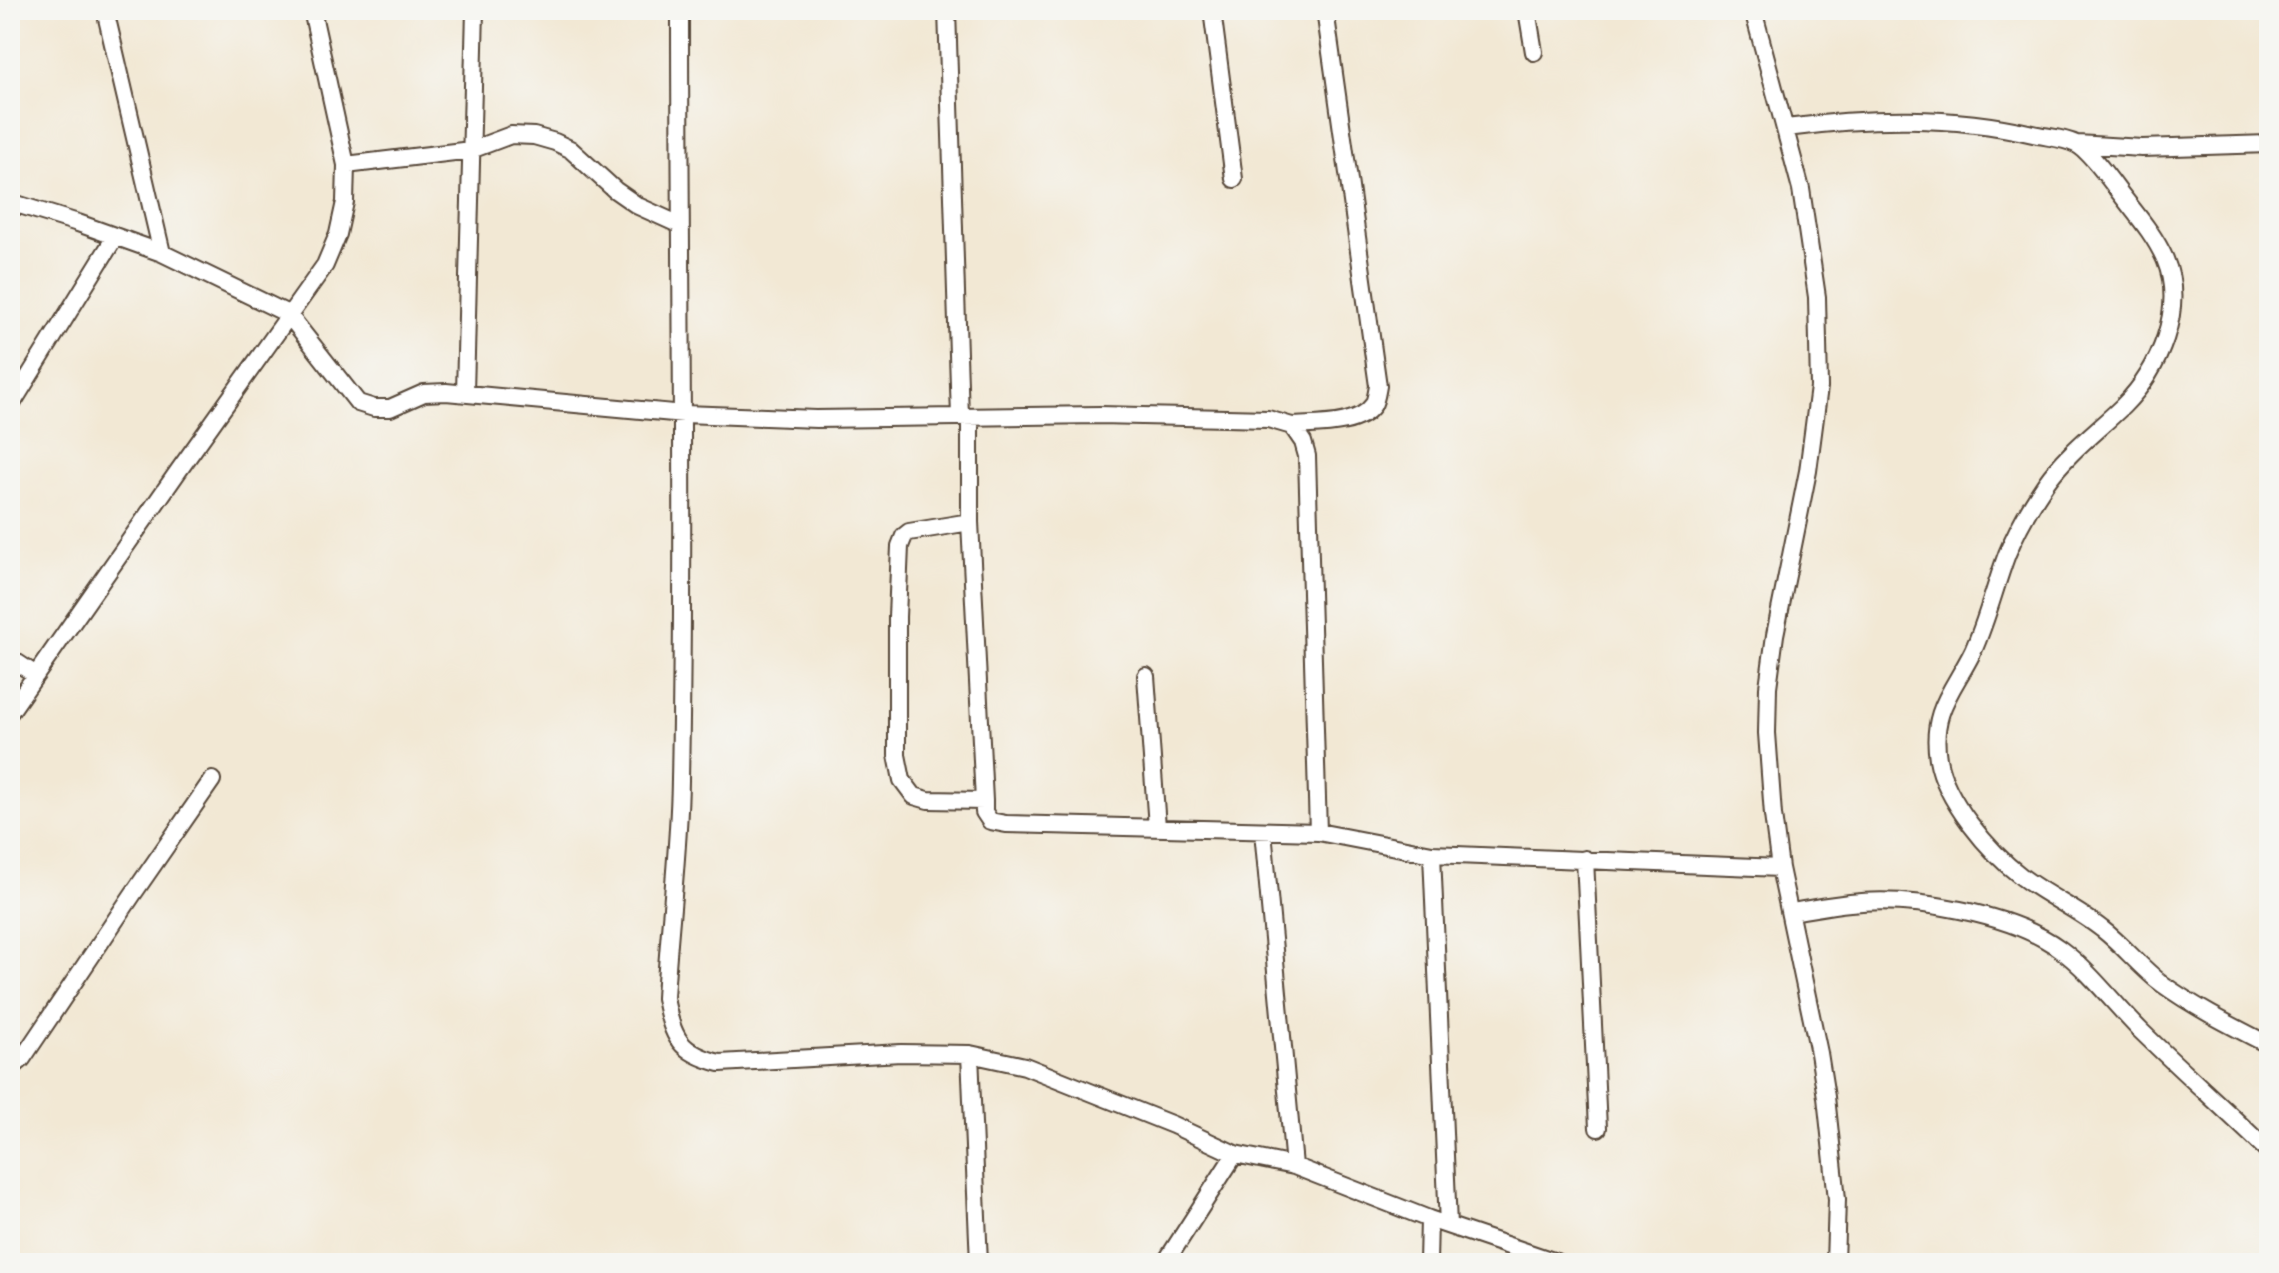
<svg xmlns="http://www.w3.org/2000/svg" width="2279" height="1273" viewBox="0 0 2279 1273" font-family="'Shantell Sans',sans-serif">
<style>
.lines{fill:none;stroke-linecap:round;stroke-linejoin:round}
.minor-casing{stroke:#564639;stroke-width:20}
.minor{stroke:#fff;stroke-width:16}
</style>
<rect width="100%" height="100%" fill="#f6f6f2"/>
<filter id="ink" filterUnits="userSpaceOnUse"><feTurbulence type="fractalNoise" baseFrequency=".0125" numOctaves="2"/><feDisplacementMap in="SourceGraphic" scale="16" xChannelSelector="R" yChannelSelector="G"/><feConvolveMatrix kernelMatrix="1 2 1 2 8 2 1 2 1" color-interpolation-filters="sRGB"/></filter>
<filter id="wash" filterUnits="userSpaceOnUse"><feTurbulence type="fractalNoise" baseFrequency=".006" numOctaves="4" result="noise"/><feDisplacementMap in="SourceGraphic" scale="32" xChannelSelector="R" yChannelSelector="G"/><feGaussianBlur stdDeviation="1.8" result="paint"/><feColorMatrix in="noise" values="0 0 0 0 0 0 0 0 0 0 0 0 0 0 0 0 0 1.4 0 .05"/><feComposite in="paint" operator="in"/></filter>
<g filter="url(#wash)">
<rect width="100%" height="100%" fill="#f2e8d4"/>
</g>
<g filter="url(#ink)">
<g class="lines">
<defs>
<path id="minor" d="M105,10L162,253
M680,10C680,267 685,523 680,780C679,853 669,925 665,998C673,1038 679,1053 720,1063L901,1053L970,1054L1025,1066L1173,1125L1235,1154L1294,1166L1429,1219L1559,1263
M947,10L960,417
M1212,10L1234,179
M1527,10L1534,52
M1753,10L1801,189L1817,297L1819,387L1808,471L1775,635L1768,687L1767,733L1773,815L1780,868L1819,1053L1826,1097L1837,1199L1835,1263
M1786,128C1869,117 1951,115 2033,134C2046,137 2064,138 2076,144C2088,149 2111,181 2120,193C2136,214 2154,234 2165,259C2186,309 2159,370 2123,406C2097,431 2067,453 2046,483C2031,505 2017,529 2007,554C1995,586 1987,620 1973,651C1954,690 1930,710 1938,759C1945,800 1989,852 2022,877C2047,896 2077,909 2102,929C2123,945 2140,967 2161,983C2194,1007 2232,1026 2269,1045
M2077,144L2142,148L2269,144
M346,165L471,150L511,135L534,136L555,142L570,149L615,190L638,206L680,225
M10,202L78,223L162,253L288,314L358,403L374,408H390L424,393L446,392L684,414L816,419L1100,415L1268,419L1292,426L1303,442L1307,456L1318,832
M465,392L475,10
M10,407L115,237
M970,417V522L984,801V812L990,821L1006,824L1318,832L1432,854L1780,868
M1292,426C1316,424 1358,427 1373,405C1376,400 1377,391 1378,386L1325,10
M970,522L909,532L904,536L900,546L897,617V755L902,780L914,796L928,800L984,801
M10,658L36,675
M1146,676L1157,827
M10,712L179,470L325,265L338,234L345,202L346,165L312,10
M1263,831L1294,1166
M1432,854L1448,1225
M1585,859L1598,1128
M1790,912C1810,909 1830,905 1850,903C1911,896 2011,913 2060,949C2090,971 2115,1005 2141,1031C2183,1072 2227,1111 2269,1152
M970,1054L979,1263
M10,1069L22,1059L133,894L212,780
M1165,1263L1235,1154
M1428,1263L1429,1219"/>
</defs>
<!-- minor casing -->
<use href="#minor" class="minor-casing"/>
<!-- minor -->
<use href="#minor" class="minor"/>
</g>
</g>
<!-- margin -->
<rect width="2279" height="1273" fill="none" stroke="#f6f6f2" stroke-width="40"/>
</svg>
